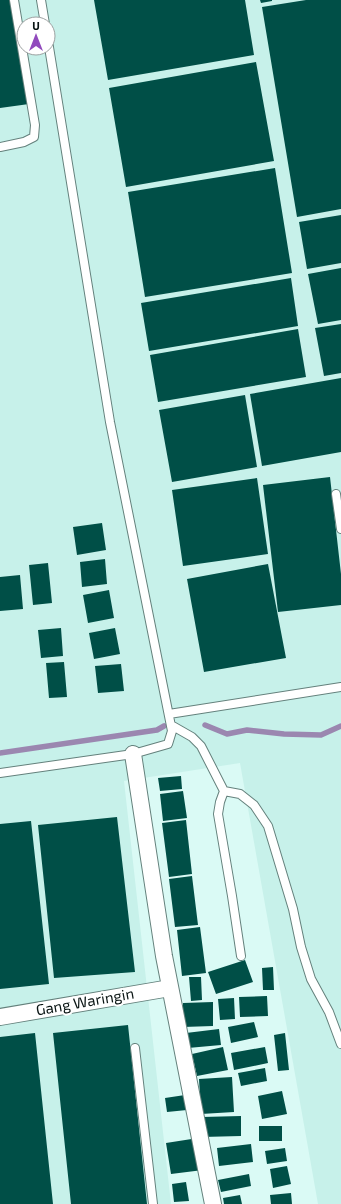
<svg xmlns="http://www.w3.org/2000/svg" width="341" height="1204" viewBox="0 0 341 1204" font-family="'Exo 2',sans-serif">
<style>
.built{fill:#c7f1ea;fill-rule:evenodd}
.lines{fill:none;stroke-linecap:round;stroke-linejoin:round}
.stream{stroke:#9b87b0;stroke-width:5.5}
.building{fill:#004f47}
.service-casing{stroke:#64817c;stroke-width:10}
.minor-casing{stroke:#64817c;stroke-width:18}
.service{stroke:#fff;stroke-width:8}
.minor{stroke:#fff;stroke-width:16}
.labels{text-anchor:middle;stroke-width:4;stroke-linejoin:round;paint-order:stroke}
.street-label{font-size:15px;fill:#091413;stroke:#fff}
</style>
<rect width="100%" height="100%" fill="#dafaf5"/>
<!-- built -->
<path class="built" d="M0,0H341V1204H318L240,763L124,781L171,1204H0ZM24,24H48V48H24Z"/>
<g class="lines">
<!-- stream -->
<path class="stream" d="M205,725L227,734L247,730L284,734L321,735L341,726
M0,753L157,730L164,726"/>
</g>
<!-- building -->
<path class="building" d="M0,0H11L29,104L0,108Z
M94,0H245L254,55L108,80Z
M260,0H272V1L261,3Z
M306,0H341V209L297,217L262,7Z
M256,62L274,161L126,187L109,88Z
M275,168L292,273L145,297L128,192Z
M341,215V263L307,269L299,222Z
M341,268V320L318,324L308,274Z
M291,278L298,326L149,351L141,303Z
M341,324V373L324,376L315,328Z
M298,329L306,377L158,402L150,355Z
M341,378V452L262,466L250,394Z
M245,395L257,467L172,482L159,410Z
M330,477L341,574V605L278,612L263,485Z
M257,478L268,554L183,566L172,490Z
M102,523L106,550L77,555L73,527Z
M105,559L107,584L82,587L80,562Z
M48,563L52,603L33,605L29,565Z
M268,564L286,658L204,672L187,579Z
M20,575L23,609L0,611V577Z
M109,590L114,618L88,623L83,595Z
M61,628L63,656L41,658L38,630Z
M115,628L120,654L94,659L89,633Z
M64,662L67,697L49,698L46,663Z
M121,664L124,691L98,693L95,666Z
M181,776L182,789L160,791L158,778Z
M183,791L187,818L163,821L160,794Z
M117,817L135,972L54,978L38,825Z
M186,820L192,874L169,877L162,823Z
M31,821L49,984L0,989V824Z
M192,876L198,925L175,927L169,879Z
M200,927L206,973L182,976L177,930Z
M245,960L253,982L216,994L208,972Z
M273,967L274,990H263L262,968Z
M189,977H201L202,1000L191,1001Z
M267,996L268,1016L240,1017L239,997Z
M234,998L235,1019L220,1020L218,999Z
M213,1002V1026L183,1027V1003Z
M254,1022L258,1037L231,1043L228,1027Z
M128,1025L147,1204H71L53,1033Z
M219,1029L221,1045L188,1048L186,1033Z
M35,1033L53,1204H0V1037Z
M285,1033L289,1070L278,1071L274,1035Z
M223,1047L228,1070L197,1076L192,1054Z
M265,1047L268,1063L234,1070L231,1053Z
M265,1068L267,1081L241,1086L238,1073Z
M232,1077L234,1112L201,1114L199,1079Z
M282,1091L287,1114L262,1119L258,1096Z
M185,1095L187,1110L167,1112L165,1098Z
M241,1116V1136L202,1137V1117Z
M259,1126H282V1141H259Z
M198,1138L203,1170L171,1174L166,1143Z
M251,1144L253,1162L219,1166L217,1148Z
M285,1148L287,1161L267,1164L265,1151Z
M287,1166L291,1184L273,1188L270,1169Z
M249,1174L251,1186L221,1192L218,1180Z
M186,1182L189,1201L174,1202L172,1184Z
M291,1193L292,1204H271L270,1195Z
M240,1195L242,1204H224L223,1198Z"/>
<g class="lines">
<defs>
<path id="service" d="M41,0L45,24
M0,147L24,142L34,137L35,125L14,0
M336,494L341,529
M169,714L341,687
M171,725L192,737L201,746L224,791L220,802L218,814L232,896L241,956
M0,773L133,754L168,744L172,731L110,422L48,41
M224,791L240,794L254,805L268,826L293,909L301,947L311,979L329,1012L341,1044
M135,1048L153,1204"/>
<path id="minor" d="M133,754L164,956L213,1204
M0,1017L170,988"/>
</defs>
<!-- service casing -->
<use href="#service" class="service-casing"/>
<!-- minor casing -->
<use href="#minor" class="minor-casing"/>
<!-- service -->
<use href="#service" class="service"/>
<!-- minor -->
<use href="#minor" class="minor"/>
</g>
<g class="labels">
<!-- street labels -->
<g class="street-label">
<text transform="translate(85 1002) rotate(-10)" y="5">Gang Waringin</text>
</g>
</g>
<!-- north arrow -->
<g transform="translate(36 36)"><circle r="19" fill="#ffffff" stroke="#9da1a1"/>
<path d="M0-3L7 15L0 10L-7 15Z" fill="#914abd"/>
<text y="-6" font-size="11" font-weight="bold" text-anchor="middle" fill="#091413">U</text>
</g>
</svg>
